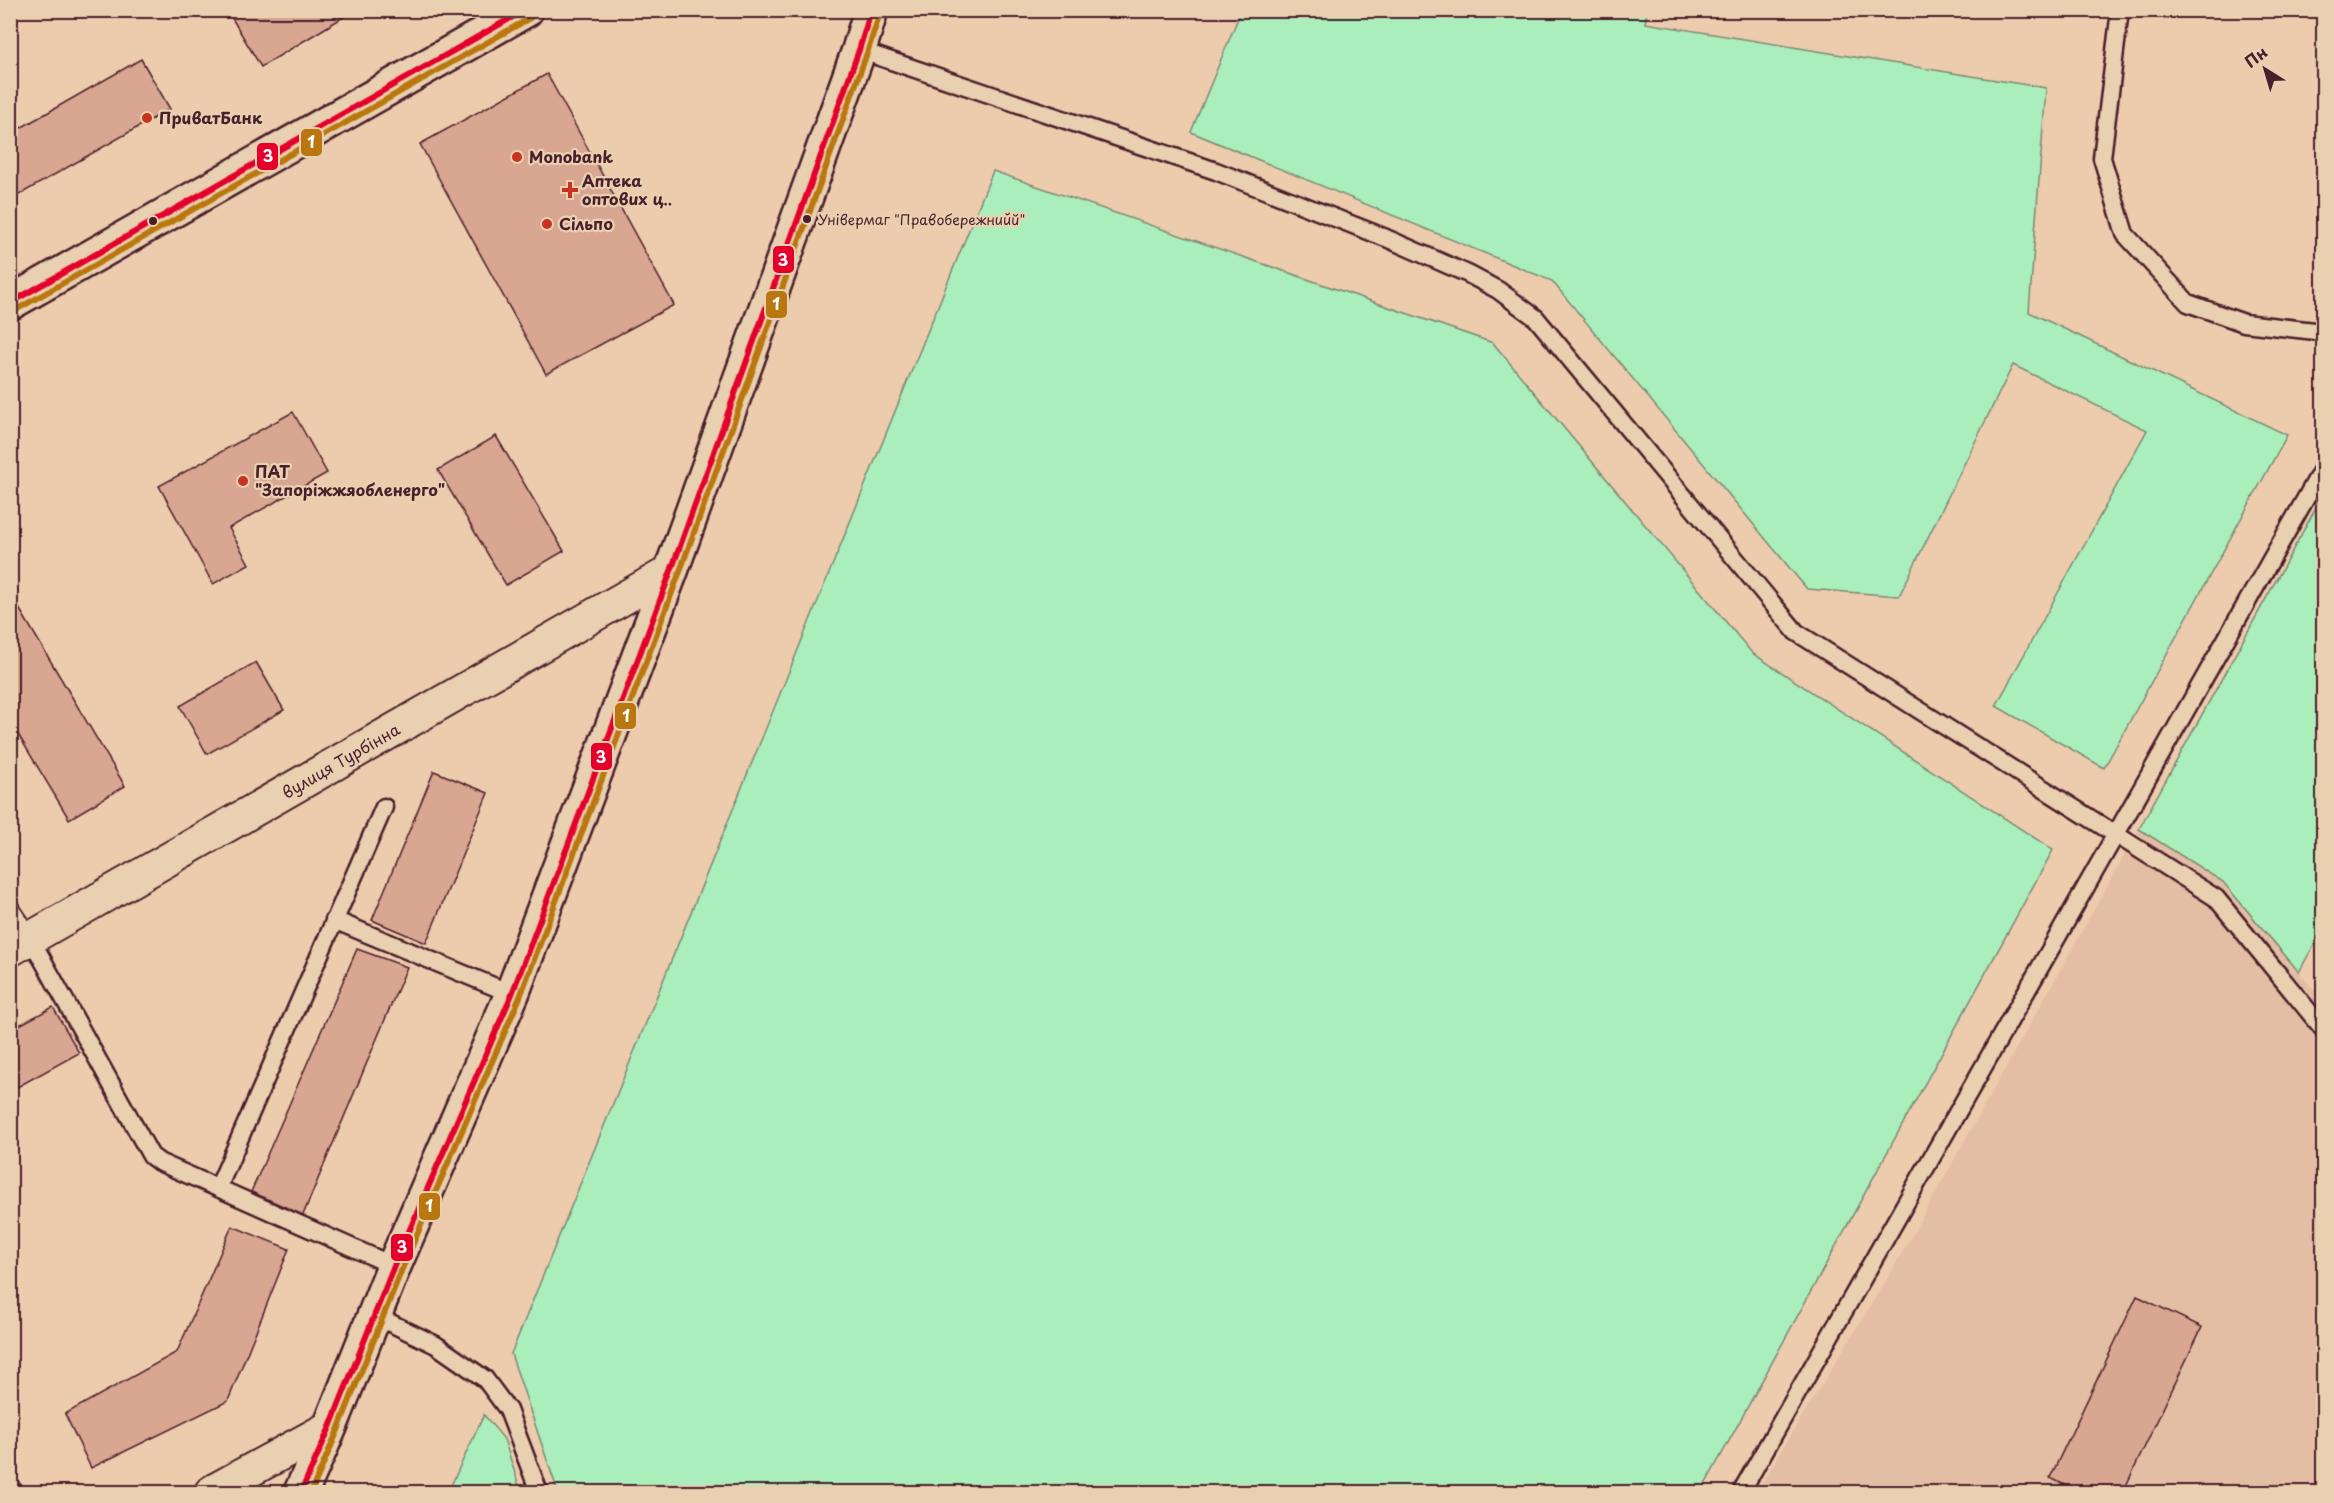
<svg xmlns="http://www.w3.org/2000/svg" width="2334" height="1503" viewBox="0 0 2334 1503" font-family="'Playpen Sans',sans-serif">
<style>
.built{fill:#e4bea4}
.green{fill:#aaefbb;stroke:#7a8773;stroke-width:1.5}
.building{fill:#d9a692;stroke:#4a1f2b;stroke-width:1.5}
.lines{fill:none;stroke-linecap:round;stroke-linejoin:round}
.lane-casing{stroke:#4a1f2b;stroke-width:21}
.street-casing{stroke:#4a1f2b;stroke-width:36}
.secondary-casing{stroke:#4a1f2b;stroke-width:38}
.lane{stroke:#e8d0b0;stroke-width:16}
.street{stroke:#e8d0b0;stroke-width:32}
.secondary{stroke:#e8d0b0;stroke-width:33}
.bus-1-casing{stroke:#e8d0b0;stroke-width:10}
.bus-2-casing{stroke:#e8d0b0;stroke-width:10}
.bus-1{stroke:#e4002b;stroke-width:6}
.bus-2{stroke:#ba770f;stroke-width:6}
.poi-dot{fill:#c8321e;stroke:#e8d0b0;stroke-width:2}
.bus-dot{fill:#4a1f2b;stroke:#e8d0b0;stroke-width:2}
.labels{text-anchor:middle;stroke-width:4.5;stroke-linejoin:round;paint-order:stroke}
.bus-label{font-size:14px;fill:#4a1f2b;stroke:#e8d0b0;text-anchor:start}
.poi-label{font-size:16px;font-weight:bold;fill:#4a1f2b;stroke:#e8d0b0;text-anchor:start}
.street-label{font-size:16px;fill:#4a1f2b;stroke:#e8d0b0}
.line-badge{stroke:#e8d0b0;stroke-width:2}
.badge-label{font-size:16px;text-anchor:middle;font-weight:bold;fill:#fff}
</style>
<rect width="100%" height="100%" fill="#edccae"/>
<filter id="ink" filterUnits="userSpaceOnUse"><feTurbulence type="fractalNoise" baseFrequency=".0167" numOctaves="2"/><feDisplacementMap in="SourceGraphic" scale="12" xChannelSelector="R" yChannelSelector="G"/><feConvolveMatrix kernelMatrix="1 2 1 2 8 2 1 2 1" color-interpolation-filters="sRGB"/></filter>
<g filter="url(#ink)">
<!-- built -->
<path class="built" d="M2139,829L2223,882L2323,1001V1492H1756L1894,1267Z"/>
<!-- green -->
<path class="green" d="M1241,11H1647L1645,23L2046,88L2029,312L2287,435L2104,768L1996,706L2147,430L2013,365L1899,596L1807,589L1552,281L1191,132Z
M993,171L1493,343L1752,653L2053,850L1701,1492H558L511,1354Z
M2323,495V928L2299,972L2223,882L2139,829Z
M484,1415L504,1439L521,1492H448Z"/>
<!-- building -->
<path class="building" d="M227,10H355L261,67Z
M141,59L170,109L10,200V134Z
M547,74L674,305L546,374L420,144Z
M293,412L327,473L229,528L249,564L213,584L159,486Z
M496,436L564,551L506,585L438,470Z
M10,593L125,786L69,819L10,721Z
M256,662L284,710L207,754L180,706Z
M434,771L488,793L426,943L372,920Z
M357,949L407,967L303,1215L251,1192Z
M53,1007L79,1053L10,1091V1030Z
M232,1226L289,1249L228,1401L91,1468L65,1414L177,1352Z
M2137,1296L2202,1327L2123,1492H2080L2050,1478Z
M10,1467L25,1492H10Z"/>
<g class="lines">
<defs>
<path id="lane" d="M2120,10L2102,158L2125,234L2188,303L2244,323L2324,332
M859,50L1216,171L1386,238L1468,274L1498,290L1536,318L1796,632L2216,898L2324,1030
M10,908L31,939L151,1156L159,1162L394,1266
M334,920L512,994
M218,1188L384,807
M374,1315L436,1345L485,1379L508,1410L539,1492
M1741,1492L2116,834L2324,466"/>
<path id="street" d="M10,950L671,571
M211,1492L330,1427"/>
<path id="secondary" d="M10,303L526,10
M301,1492L330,1427L394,1266L512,994L671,571L859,50L871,10"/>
</defs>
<!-- lane casing -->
<use href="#lane" class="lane-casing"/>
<!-- street casing -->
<use href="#street" class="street-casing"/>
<!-- secondary casing -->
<use href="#secondary" class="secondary-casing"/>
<!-- lane -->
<use href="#lane" class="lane"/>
<!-- street -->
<use href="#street" class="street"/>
<!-- secondary -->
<use href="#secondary" class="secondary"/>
<defs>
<path id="bus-1" d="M10,303L525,10
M301,1492L330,1427L394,1266L512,994L671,571L859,50L871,10"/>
<path id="bus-2" d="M14,311L530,18
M311,1492L338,1430L402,1269L520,997L679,574L867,53L880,13"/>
</defs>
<!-- bus-1 casing -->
<use href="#bus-1" class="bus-1-casing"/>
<!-- bus-2 casing -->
<use href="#bus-2" class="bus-2-casing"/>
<!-- bus-1 -->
<use href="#bus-1" class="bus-1"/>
<!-- bus-2 -->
<use href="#bus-2" class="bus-2"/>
</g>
</g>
<!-- markers -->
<g class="poi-dot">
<circle cx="147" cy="118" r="6"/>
<circle cx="517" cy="157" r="6"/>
<path d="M567 181h6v6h6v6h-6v6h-6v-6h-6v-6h6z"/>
<circle cx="547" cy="224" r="6"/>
<circle cx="243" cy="481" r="6"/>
</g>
<g class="bus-dot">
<circle cx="807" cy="219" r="5"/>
<circle cx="153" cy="221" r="5"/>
</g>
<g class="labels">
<!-- bus labels -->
<g class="bus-label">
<text x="818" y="225">Універмаг "Правобережнийй"</text>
</g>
<!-- poi labels -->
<g class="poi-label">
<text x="159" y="124">ПриватБанк</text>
<text x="529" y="163">Monobank</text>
<text x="582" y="187">Аптека<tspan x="582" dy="18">оптових ц‥</tspan></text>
<text x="559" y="230">Сільпо</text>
<text x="255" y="478">ПАТ<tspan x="255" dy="18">"Запоріжжяобленерго"</tspan></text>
</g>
<!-- street labels -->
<g class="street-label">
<text transform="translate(341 761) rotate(-30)" y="6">вулиця Турбінна</text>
</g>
</g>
<g class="line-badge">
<rect x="300" y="128" width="23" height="29" rx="6" fill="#ba770f"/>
<rect x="256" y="142" width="23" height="29" rx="6" fill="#e4002b"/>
<rect x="772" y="245" width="23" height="29" rx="6" fill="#e4002b"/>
<rect x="765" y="290" width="23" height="29" rx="6" fill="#ba770f"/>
<rect x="614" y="702" width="23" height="28" rx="6" fill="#ba770f"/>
<rect x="590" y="742" width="23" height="29" rx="6" fill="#e4002b"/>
<rect x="418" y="1192" width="23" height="29" rx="6" fill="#ba770f"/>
<rect x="390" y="1233" width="24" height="29" rx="6" fill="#e4002b"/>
</g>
<g class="badge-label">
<text x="311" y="148">1</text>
<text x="268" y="162">3</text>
<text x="783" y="266">3</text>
<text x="776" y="310">1</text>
<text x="626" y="722">1</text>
<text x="601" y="763">3</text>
<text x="429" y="1212">1</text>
<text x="402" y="1253">3</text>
</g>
<!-- margin -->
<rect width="2334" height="1503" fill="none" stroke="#e8d0b0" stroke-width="36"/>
<rect x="18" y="18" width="2298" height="1467" fill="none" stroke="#4a1f2b" stroke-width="2" filter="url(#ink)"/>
<!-- north arrow -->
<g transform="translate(2265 69) rotate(323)" stroke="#e8d0b0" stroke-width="4.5" paint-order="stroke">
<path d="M0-4.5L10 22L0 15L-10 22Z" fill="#4a1f2b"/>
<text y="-9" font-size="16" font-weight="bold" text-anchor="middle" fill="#4a1f2b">Пн</text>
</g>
</svg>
